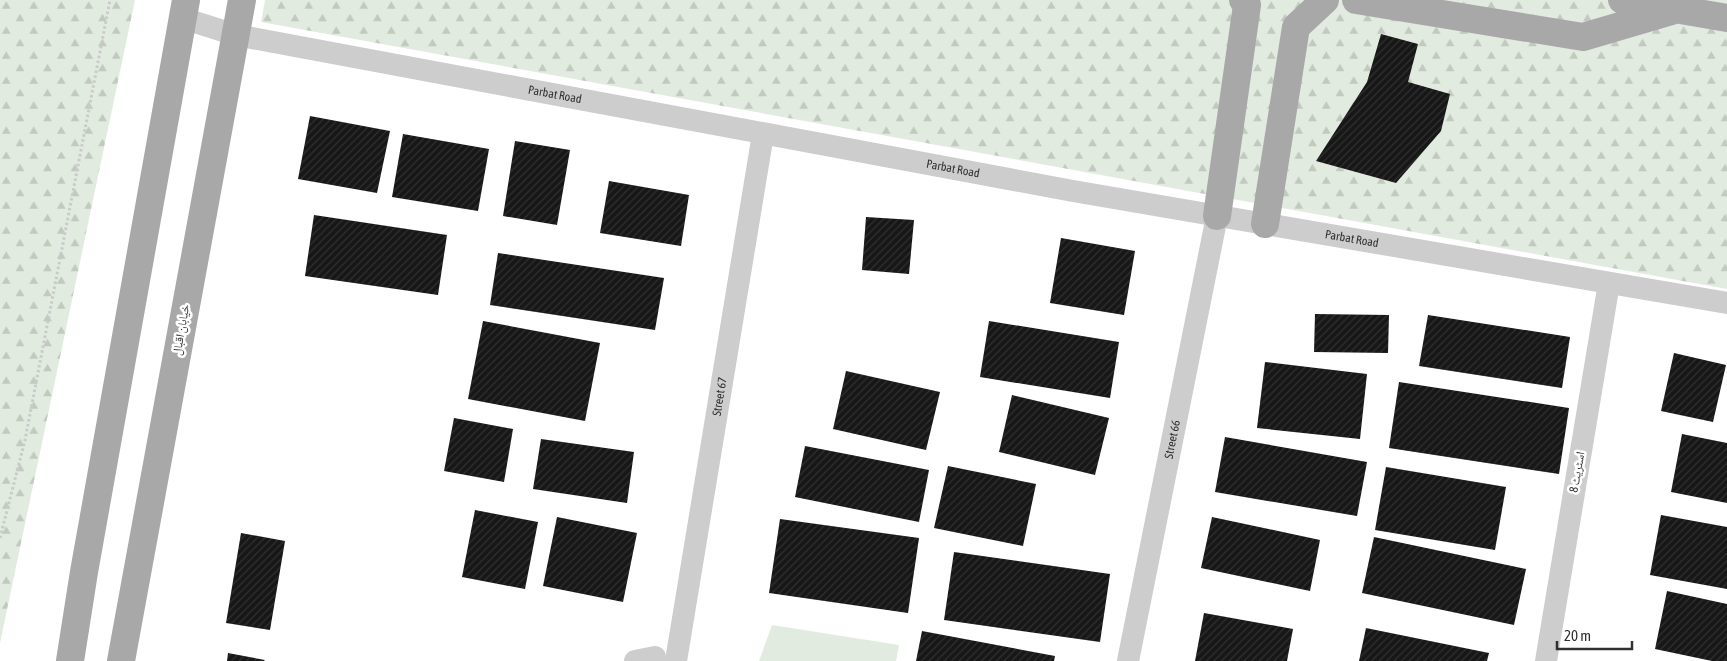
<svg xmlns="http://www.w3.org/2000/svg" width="1727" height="661" viewBox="0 0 1727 661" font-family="'Asap Condensed','Noto Naskh Arabic',sans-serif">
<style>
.green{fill:#e2ebe0}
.forest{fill:url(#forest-firs)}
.building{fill:url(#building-hatch)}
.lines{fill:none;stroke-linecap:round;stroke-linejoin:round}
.path{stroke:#cacaca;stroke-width:3;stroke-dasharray:2.5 2.5;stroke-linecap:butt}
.minor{stroke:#cdcdcd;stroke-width:22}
.primary{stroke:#a8a8a8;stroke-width:28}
.labels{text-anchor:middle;stroke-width:5;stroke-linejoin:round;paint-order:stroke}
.street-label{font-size:12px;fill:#303030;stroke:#fff}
</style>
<defs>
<pattern id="forest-firs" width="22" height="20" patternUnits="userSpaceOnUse" patternTransform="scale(1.25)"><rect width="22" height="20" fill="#e2ebe0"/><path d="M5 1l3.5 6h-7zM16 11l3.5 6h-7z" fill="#c2cac0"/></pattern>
<pattern id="building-hatch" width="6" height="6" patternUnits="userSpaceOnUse" patternTransform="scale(1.25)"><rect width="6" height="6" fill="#171717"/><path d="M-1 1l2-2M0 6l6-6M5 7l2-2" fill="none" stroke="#303030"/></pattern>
</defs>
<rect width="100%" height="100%" fill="#fff"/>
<!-- green -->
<path class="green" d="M772,625L899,645L896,661H759Z"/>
<!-- forest -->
<path class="forest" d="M0,0H135L0,643Z
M265,0H1727V289L261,22Z"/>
<!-- building -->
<path class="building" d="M1381,34L1418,44L1408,82L1450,94L1441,131L1396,183L1316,161L1367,82Z
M310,116L390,131L377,193L298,179Z
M403,134L489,149L478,211L392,197Z
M515,141L570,150L557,225L503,216Z
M609,181L689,195L681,246L600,233Z
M314,215L447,235L438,295L305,276Z
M866,217L914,220L909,274L862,270Z
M1061,238L1135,251L1124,315L1050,303Z
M498,253L664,278L655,330L490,305Z
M1315,314L1389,315L1388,353L1314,352Z
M1428,315L1570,337L1562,388L1419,366Z
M483,321L600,343L585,421L468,399Z
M989,321L1119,342L1110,398L980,377Z
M1674,353L1726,365L1713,422L1661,411Z
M1265,362L1367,374L1360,439L1257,428Z
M846,371L940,392L926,450L833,429Z
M1399,382L1569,408L1559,474L1389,448Z
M1012,395L1109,418L1095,475L999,452Z
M454,418L513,429L504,482L444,471Z
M1682,434L1727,443V503L1671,492Z
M1225,437L1367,462L1357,516L1215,492Z
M541,439L634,452L627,503L533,489Z
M805,446L929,470L919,522L795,497Z
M948,466L1036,484L1023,546L934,528Z
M1386,467L1506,487L1495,550L1375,530Z
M475,510L538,522L525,589L462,577Z
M1661,515L1727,527V589L1650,575Z
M557,517L637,533L623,602L543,586Z
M1212,517L1320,540L1310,591L1201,568Z
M780,519L919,538L908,613L769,593Z
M241,533L285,541L270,630L226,623Z
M1374,537L1526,569L1514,625L1362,593Z
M954,552L1110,574L1100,642L944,620Z
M1667,591L1727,604V661H1712L1655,649Z
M1204,613L1293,629L1287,661H1195Z
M1366,628L1489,653L1487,661H1359Z
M922,631L1055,656L1054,661H916Z
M228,653L265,660L264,661H227Z"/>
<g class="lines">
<!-- path -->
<path class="path" d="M0,538L25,440L110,0"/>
<!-- minor -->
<g class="minor">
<path id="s1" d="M182,18L236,35L1073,191L1727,303"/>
<path d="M635,661L655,657"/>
<path id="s2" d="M676,661L763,134"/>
<path id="s3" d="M1128,661L1217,216"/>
<path d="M1546,661L1609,283"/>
</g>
<!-- primary -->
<path class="primary" d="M1356,0L1583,37L1678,9
M1622,0L1727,18
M1217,216L1247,5L1243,0
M1265,224L1296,27L1325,0
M70,661L84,572L186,0
M121,661L242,0"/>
</g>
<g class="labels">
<!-- street labels -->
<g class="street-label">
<text dy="4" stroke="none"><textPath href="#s1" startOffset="381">Parbat Road</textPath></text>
<text dy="4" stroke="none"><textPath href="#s1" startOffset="786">Parbat Road</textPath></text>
<text dy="4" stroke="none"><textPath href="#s1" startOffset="1191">Parbat Road</textPath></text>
<text transform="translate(181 330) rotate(-80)" y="4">خیابان اقبال</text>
<text dy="4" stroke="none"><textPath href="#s2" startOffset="268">Street 67</textPath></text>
<text dy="4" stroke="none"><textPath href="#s3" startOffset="226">Street 66</textPath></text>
<text transform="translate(1577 472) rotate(-80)" y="4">اسٹریٹ 8</text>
</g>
</g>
<!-- scale -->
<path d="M1557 641v8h75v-8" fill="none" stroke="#303030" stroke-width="2.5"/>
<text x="1564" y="641" font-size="15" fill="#303030" stroke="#ffffff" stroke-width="4" paint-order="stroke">20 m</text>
</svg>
